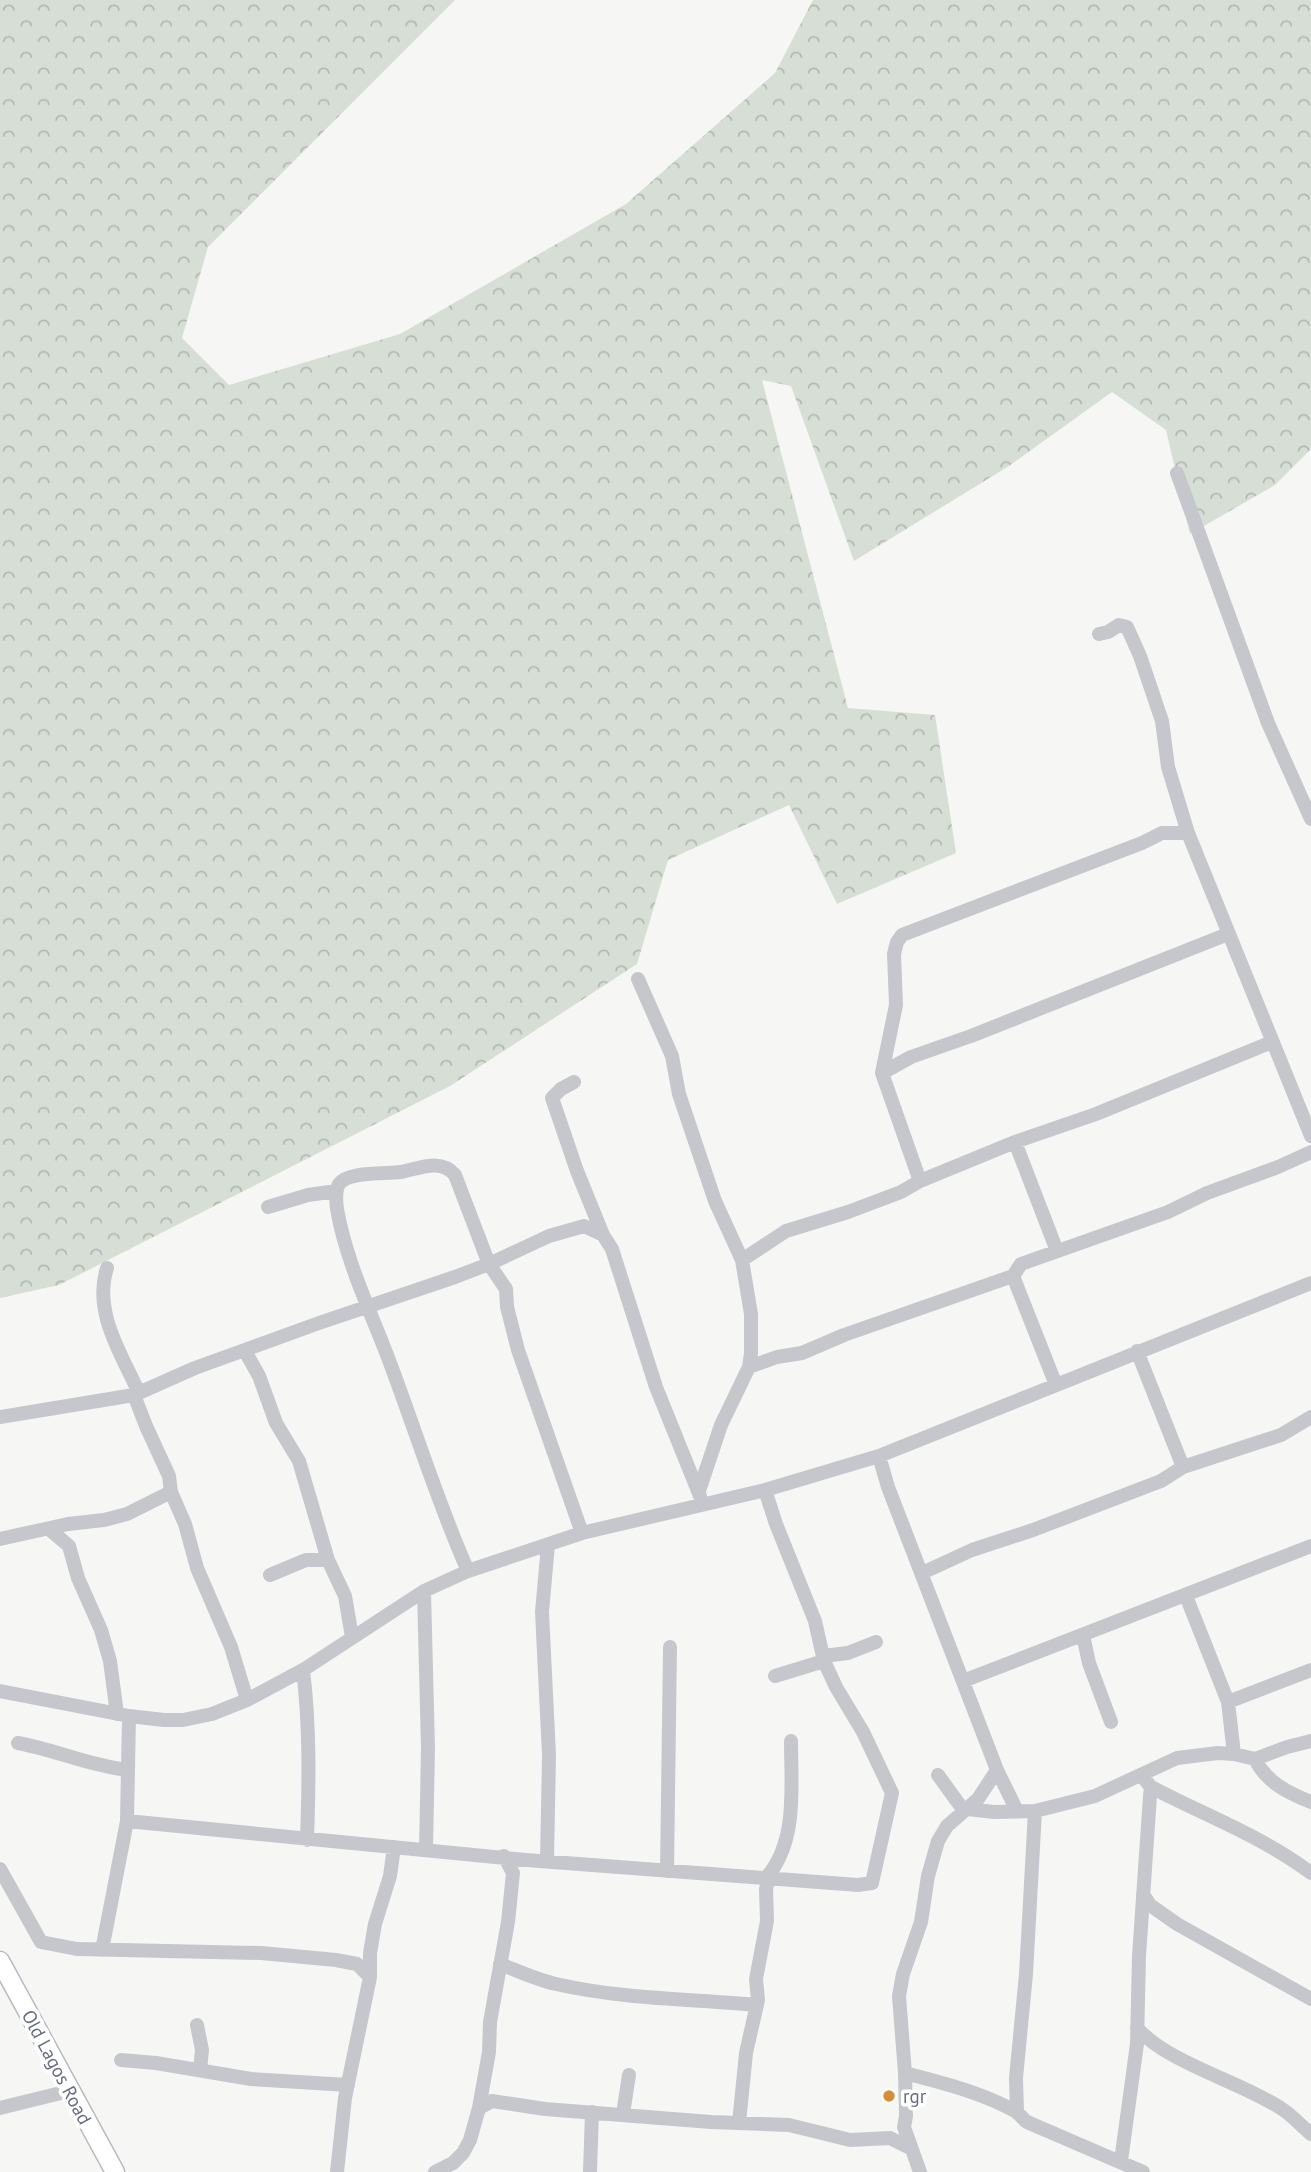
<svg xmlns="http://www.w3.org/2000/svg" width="1311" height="2172" viewBox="0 0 1311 2172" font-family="'PT Sans',sans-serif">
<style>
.forest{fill:url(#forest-crowns)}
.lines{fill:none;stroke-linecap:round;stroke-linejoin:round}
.major-casing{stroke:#b9babf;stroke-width:21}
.minor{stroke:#c6c7cc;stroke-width:14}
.major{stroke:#fff;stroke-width:18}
.poi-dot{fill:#d58e37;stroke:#fff;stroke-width:2.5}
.labels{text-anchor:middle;stroke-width:7;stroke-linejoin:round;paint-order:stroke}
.street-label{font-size:19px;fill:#696f83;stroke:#fff}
.poi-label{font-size:19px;fill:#696f83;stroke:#fff;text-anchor:start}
</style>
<defs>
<pattern id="forest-crowns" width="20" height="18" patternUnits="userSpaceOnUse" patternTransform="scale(1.75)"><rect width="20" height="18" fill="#d7ded6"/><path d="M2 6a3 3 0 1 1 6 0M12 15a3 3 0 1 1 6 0" fill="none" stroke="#b2b8b3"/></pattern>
</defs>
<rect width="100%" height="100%" fill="#f6f7f5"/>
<!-- forest -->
<path class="forest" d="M0,0H455L208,247L182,338L229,385L400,334L626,204L775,73L813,0H1311V449L1275,485L1190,534L1166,430L1112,392L1009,466L854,561L791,386L762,380L848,708L935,715L956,853L837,904L789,805L668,860L637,964L450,1086L59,1285L0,1298Z"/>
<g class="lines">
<defs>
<path id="major" d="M0,1961L115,2172"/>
</defs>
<!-- major casing -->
<use href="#major" class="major-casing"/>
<!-- minor -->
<path class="minor" d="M1177,473L1268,723L1311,819
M1099,634L1108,632L1119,625L1127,627L1140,656L1162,721L1168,767L1188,833
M638,979L672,1056L679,1094L715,1201L742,1260L751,1314V1353L749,1367L721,1425L699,1491
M882,1073L911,1057L971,1036L1228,934
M574,1082L561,1089L552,1098L577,1171L603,1235L612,1249L656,1387L700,1496
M1015,1142L1057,1251
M920,1181L882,1073L896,1005L894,954L897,942L902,935L1142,843L1162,833H1188L1311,1136
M268,1207L308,1195L336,1191
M742,1260L786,1231L848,1212L901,1192L920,1181L1015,1142L1096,1114L1272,1042
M107,1268C93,1312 121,1353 139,1393
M1013,1276L1056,1385
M245,1351L259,1376L276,1423L299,1461L328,1560L345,1596L352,1637
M1137,1351L1183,1467
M749,1367L777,1357L802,1353L844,1335L1013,1276L1021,1264L1168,1212L1207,1193L1278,1167L1311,1152
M134,1395L146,1426L169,1476L171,1492L185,1524L197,1568L231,1647L247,1700
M0,1417L134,1395L195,1368L319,1323L455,1277L489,1264L549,1236L584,1226L603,1235
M879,1456L888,1487L997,1770L1017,1811
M49,1529L69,1546L78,1578L101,1630L110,1661L117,1714
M0,1539L68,1524L104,1520L127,1514L171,1492
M468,1571C439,1506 418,1438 393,1371C374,1318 347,1266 337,1209C336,1201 335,1191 339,1184C348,1171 385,1174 401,1172C420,1168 441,1158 455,1175L489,1264L506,1289L507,1307L518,1350L582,1533
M922,1573L972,1550L1033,1530L1161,1481L1183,1467L1281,1435L1311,1417
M270,1575L306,1560H328
M424,1591L428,1748L426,1850
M1186,1596L1228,1702L1234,1754
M1083,1635L1089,1663L1111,1722
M823,1656L848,1653L876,1642
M303,1670C310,1727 309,1783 307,1840
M775,1676L824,1661
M963,1681L1311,1546
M0,1691L129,1716L164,1720H183L212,1714L247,1700L303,1670L424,1591L468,1571L582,1533L765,1490L879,1456L1311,1283
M1228,1702L1311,1670
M18,1743C56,1750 90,1766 128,1770
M1255,1759C1266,1782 1288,1793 1311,1802
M938,1775L964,1811
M1151,1787C1204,1815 1262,1836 1311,1873
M968,1809L994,1812L1035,1811L1095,1796L1177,1758L1218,1753L1234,1754L1255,1759L1287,1747L1311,1741
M127,1821L526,1860L858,1885L872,1883L892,1793L863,1732L836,1687L824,1661L815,1621L776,1524L765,1490
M547,1861L549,1755L542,1612L548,1545
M0,1869L41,1942L77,1949L261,1953L336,1960L357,1964L370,1977
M667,1871L670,1647
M766,1878C798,1842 791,1786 791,1741
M1143,1894L1150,1905L1177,1924L1311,1999
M102,1950L127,1821L129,1716
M500,1964C518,1971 537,1980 556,1984C622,1999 689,1999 756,2005
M197,2025L202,2050L200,2070
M1137,2028C1169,2064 1240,2081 1282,2109C1293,2116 1301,2126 1311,2134
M121,2060L156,2063L251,2079L348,2085
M905,2073C942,2083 981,2092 1015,2111C1020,2114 1023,2119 1027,2122L1143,2172
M0,2108L69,2091
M479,2108L492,2101L545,2109L711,2122L789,2125L850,2140L890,2138L910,2148
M1017,2112L1016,2078L1026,1974L1035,1811
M623,2114L629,2075
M739,2123L746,2053L758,2000L756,1979L767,1921L766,1889L769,1878
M1121,2161L1137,2044L1139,1956L1150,1796L1151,1787L1142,1776
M337,2172L345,2098L370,1977V1953L375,1924L390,1876L394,1847
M435,2172L453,2163L463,2153L470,2140L479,2108L489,2052L490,2022L508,1922L513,1873L504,1856
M590,2172L592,2112
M920,2172L904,2127L906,2116L905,2073L899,1996L903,1974L921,1922L928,1876L938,1841L947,1826L978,1799L997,1770"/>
<!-- major -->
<use href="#major" class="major"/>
</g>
<!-- markers -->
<circle class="poi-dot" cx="889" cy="2096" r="7"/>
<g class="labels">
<!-- street labels -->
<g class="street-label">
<text transform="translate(57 2067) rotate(62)" y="7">Old Lagos Road</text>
</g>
<!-- poi labels -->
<g class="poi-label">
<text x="903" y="2103">rgr</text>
</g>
</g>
</svg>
